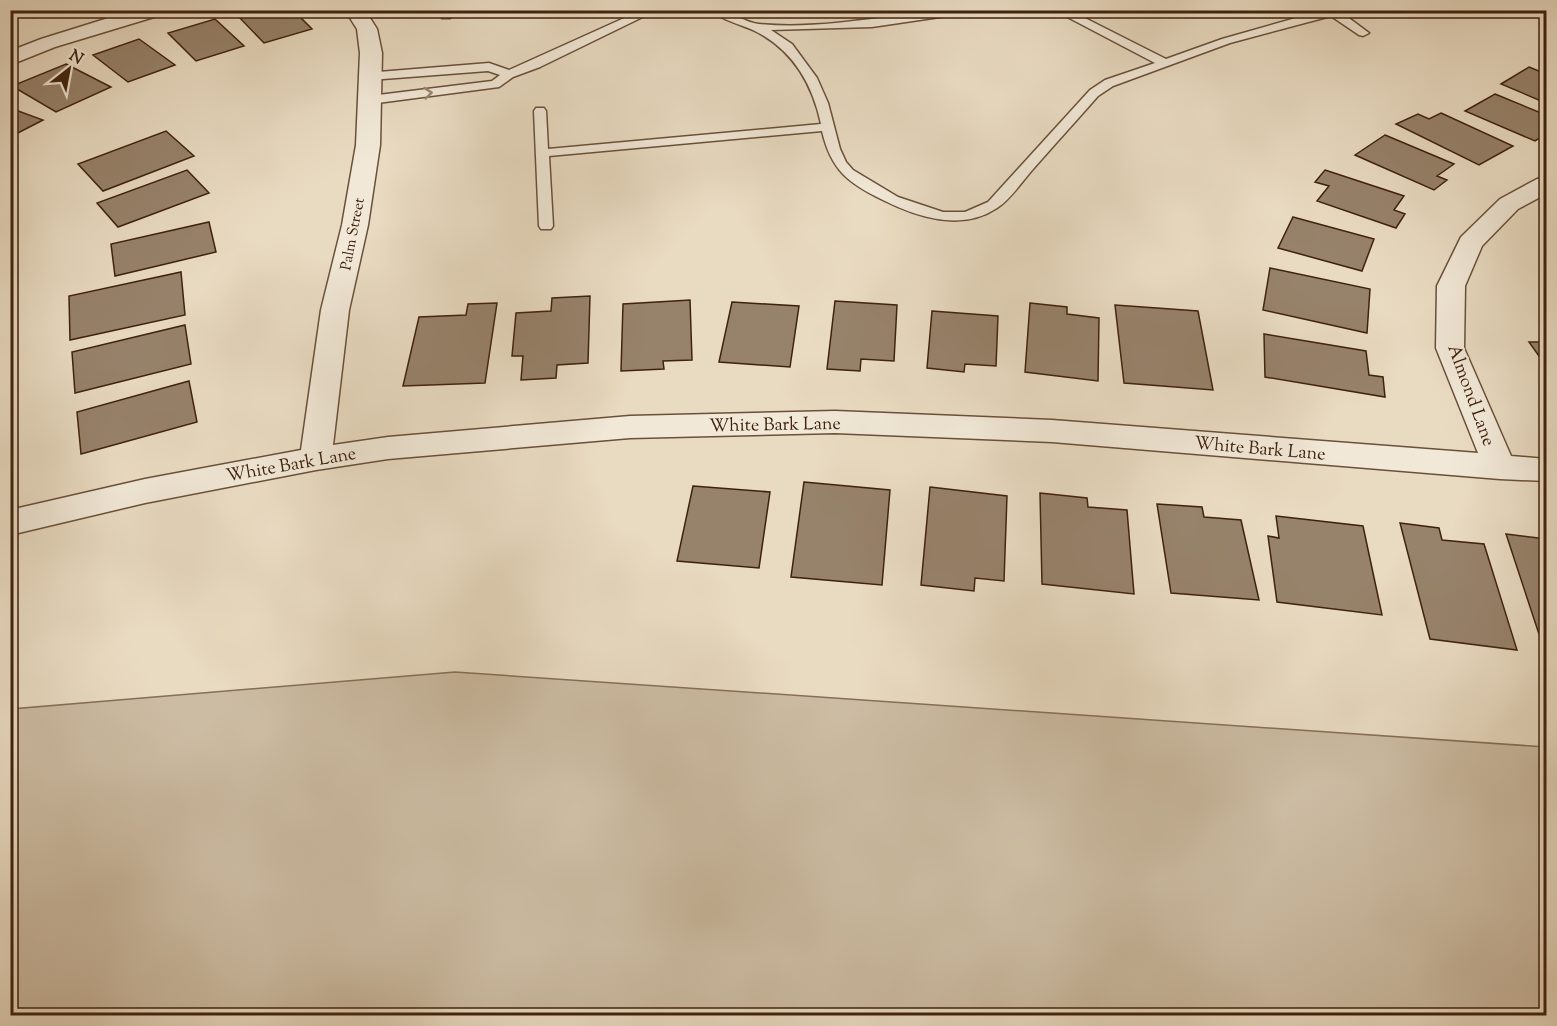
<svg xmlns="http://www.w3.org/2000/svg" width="1557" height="1026" viewBox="0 0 1557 1026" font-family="'Sorts Mill Goudy',serif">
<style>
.green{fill:#ccbca3;stroke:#866f58;stroke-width:1.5}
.building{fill:#97826b;stroke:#3f220d;stroke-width:1.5}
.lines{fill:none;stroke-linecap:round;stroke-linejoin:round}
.service-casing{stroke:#6a503a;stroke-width:3}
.minor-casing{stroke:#6a503a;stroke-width:3}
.service{fill:#f1e8d7;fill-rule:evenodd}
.minor{fill:#f1e8d7;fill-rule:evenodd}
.oneway{stroke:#988572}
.labels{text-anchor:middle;stroke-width:4.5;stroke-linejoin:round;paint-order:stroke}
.far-street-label{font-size:15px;fill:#3f220d;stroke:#f1e8d7}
.street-label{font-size:18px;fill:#3f220d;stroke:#f1e8d7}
</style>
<rect width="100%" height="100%" fill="#e9dbc2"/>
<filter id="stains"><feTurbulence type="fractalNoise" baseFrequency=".00333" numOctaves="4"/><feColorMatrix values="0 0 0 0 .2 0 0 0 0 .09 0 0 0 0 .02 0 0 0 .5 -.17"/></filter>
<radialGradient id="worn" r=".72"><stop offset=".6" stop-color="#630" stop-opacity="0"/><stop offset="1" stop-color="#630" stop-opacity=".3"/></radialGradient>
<!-- green -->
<path class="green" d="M455,672L1546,747V1015H11V709Z"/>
<!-- building -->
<path class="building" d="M25,10H55L34,18Z
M250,10H293L312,29L264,43L236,14Z
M215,19L244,46L196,61L168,33Z
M139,39L175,65L128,82L93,55Z
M66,64L111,87L56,112L12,86Z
M1529,67L1546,74V103L1501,84Z
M1495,94L1546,115V125L1541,129L1546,131V134L1535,141L1465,111Z
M10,108L43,120L10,137Z
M1441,113L1513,146L1479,165L1396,124L1418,114L1429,119Z
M166,131L194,156L103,191L78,164Z
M1385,135L1454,164L1437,176L1447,180L1434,190L1355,155Z
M187,170L209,193L118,227L97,203Z
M1325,170L1404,196L1394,210L1405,214L1396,228L1317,201L1329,186L1315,182Z
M1293,217L1374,239L1362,271L1278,248Z
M209,222L216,252L115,276L111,244Z
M1270,268L1370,289L1367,333L1263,310Z
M181,272L185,315L70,340L69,296Z
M590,296L588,363L557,365L556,378L521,380L523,356H512L516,313L551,311L552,298Z
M690,300L692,360L663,361L664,369L621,371L623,304Z
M835,301L897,305L894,361L861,359L860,371L827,369Z
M732,302L799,306L790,367L719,362Z
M497,303L485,383L403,386L419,317L466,315L468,304Z
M1030,303L1067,307V314L1099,318L1098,381L1025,372Z
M1115,305L1198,311L1213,390L1124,383Z
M932,311L998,316L996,366L965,364L964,372L927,368Z
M185,325L191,364L75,393L72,352Z
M1264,334L1366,351L1369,375L1383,377L1385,397L1265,377Z
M1529,342H1546V366Z
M189,381L197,422L81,454L77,412Z
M804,482L890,490L882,585L791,577Z
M693,486L770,492L759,568L677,561Z
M930,487L1007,496L1004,581L975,578L974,591L921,585Z
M1040,493L1087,498L1088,507L1127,510L1134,594L1042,584Z
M1157,504L1202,507L1204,517L1241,520L1259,600L1171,593Z
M1276,516L1363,526L1382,615L1277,602L1268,536L1279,538Z
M1400,523L1439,528L1442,540L1484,544L1517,650L1430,639Z
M1506,534L1546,539V635L1539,634Z"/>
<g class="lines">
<defs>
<path id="service" d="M449,10H465L450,18H442V14Z
M642,10H657L540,67L513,77L499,87L370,104L364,100L370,96L492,81L500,75L488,71L370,80L364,76L366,73L489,63L509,70Z
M711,10C732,10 742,22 759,24C831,31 901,10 972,10L967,13L872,27L771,30L792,44L817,78L828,103L840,149L846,162L853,170L898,197L943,212H965L988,202L1090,90L1105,80L1155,63L1054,10H1069L1166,59L1222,39L1324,10H1338L1369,33L1363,36L1359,35L1331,16L1230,43L1113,86L1098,96C1077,120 1055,144 1034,168C1023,180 1011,199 997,208C961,232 917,217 883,200C848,183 831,170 822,131L549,156L553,226L551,229H541L539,226L534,111L536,108H544L546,111L548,149L821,124C812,82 792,49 753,30C739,24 722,20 711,10Z"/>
<path id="minor" d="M134,10H167L164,14L55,47L10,65V51L41,39Z
M345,10H365L377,29L382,53L380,145L368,225L349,310L333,445L388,437L630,416L835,411L1052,420L1478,453L1436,348L1437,286L1461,237L1500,199L1537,179L1546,177V194L1518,209L1482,246L1465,286L1464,348L1511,456L1546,459V481L1500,479L1052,442L835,433L630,438L388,459L316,470L145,503L10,535V510L145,479L301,450L321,310L342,225L356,145L360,53L357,29Z"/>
</defs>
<!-- service casing -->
<use href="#service" class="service-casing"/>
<!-- minor casing -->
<use href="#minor" class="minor-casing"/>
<!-- service -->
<use href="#service" class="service"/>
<!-- minor -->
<use href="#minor" class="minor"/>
</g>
<!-- one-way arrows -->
<defs><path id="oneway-chevron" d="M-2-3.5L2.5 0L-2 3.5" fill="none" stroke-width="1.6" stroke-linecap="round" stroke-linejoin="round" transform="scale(1.5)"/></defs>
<use class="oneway" href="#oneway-chevron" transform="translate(428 93) rotate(-6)"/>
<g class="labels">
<!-- far-street labels -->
<g class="far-street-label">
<text transform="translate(352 234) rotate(-79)" y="5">Palm Street</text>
</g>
<!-- street labels -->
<g class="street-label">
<text transform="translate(1472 395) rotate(70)" y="6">Almond Lane</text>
<text transform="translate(775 424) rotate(-1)" y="6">White Bark Lane</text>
<text transform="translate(1260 448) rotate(5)" y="6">White Bark Lane</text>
<text transform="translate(291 464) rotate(-10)" y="6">White Bark Lane</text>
</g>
</g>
<!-- margin -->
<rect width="1557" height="1026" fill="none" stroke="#e9dbc2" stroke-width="36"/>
<rect x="12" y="12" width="1533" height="1002" fill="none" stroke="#3f220d" stroke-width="3"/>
<rect x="18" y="18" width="1521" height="990" fill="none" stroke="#3f220d" stroke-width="1.5"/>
<!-- north arrow -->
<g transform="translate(69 69) rotate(31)" stroke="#f1e8d7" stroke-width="4.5" paint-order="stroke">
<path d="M0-4.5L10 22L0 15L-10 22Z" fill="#3f220d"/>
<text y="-9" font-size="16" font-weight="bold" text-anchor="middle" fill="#3f220d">N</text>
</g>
<rect width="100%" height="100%" filter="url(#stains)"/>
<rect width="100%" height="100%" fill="url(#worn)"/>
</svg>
